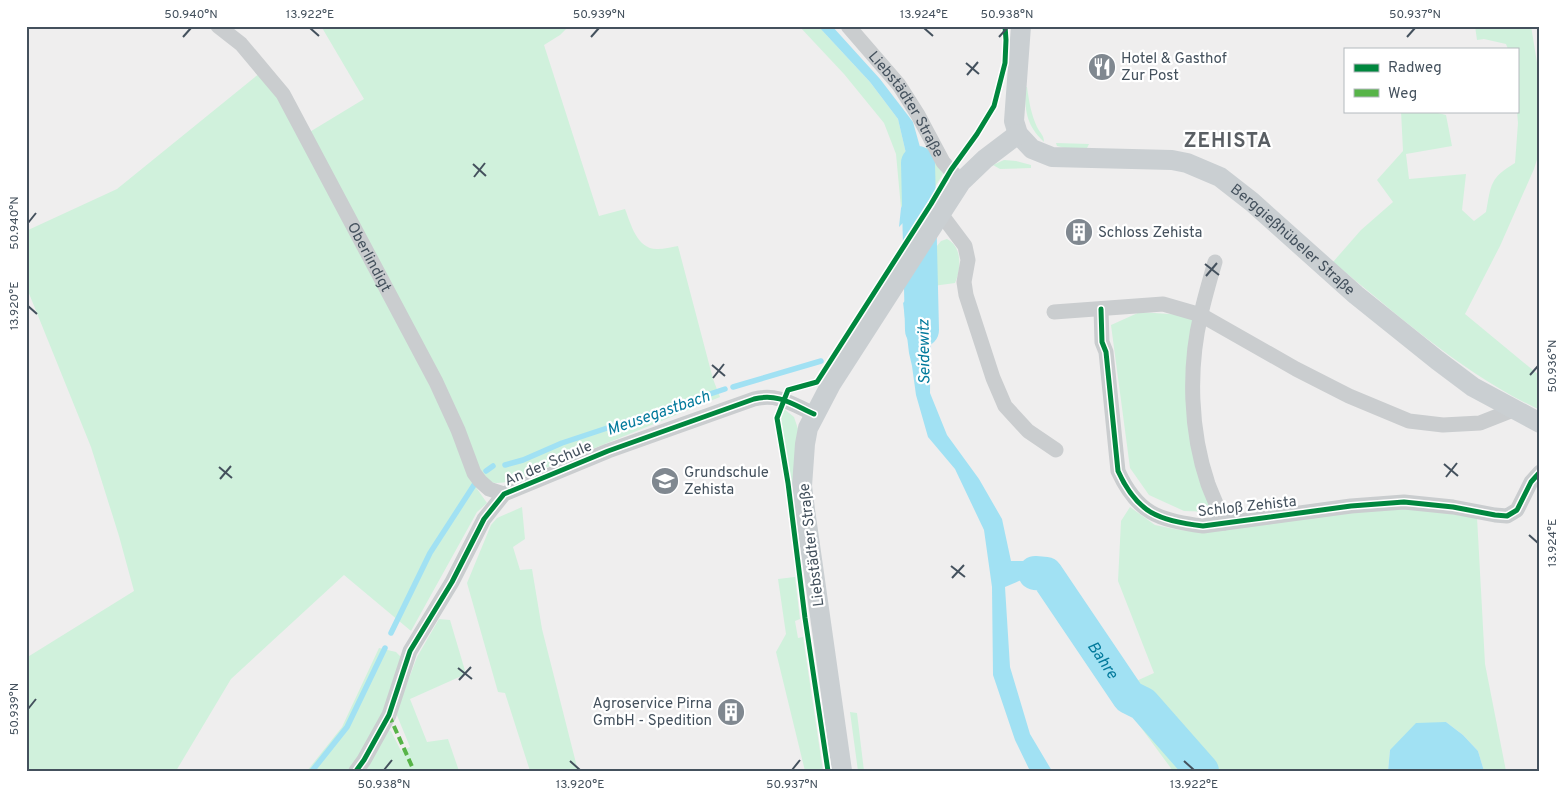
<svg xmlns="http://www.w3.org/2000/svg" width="1566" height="797" viewBox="0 0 1566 797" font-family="Overpass,sans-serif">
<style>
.green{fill:#d0f1dc}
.water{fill:#a1e1f3}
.pier{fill:#efeeee}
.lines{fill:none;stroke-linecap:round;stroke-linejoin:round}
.stream{stroke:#a1e1f3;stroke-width:5.5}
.river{stroke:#a1e1f3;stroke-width:34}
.minor{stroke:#cacdcf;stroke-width:15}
.secondary{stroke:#cacfd2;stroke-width:20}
.quiet{stroke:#57b448;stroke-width:4;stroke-dasharray:8 4;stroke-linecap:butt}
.cycleway-casing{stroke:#fff;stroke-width:8}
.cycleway{stroke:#00873e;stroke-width:5}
.ticks{fill:none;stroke:#44515d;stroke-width:2}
.labels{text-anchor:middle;stroke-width:4.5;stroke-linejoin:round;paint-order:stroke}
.poi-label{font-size:15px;fill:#44515d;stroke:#fff;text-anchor:start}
.street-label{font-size:15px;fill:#44515d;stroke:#fff}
.water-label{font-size:16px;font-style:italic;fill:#037a9c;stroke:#fff}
.district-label{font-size:20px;font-weight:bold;letter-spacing:1px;fill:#595e63;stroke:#fff}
.neatline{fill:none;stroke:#44515d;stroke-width:2}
.ticks-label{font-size:12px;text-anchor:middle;fill:#44515d}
</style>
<rect width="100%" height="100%" fill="#efeeee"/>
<!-- green -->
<path class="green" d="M321,26H569L560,35L544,45L599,216L625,209C631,224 637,250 658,249C664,249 671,247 678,246L713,379L720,397L519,479C508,481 494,487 485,479L308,133L364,99Z
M799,26H818L870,82L898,119L908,162L910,188L901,208L896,154L884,123L844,74Z
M1475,26H1531L1540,81V150L1534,169L1500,246L1465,314L1540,376V410C1463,374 1399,316 1333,262L1361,230L1393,202L1377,180L1403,151L1401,111H1430L1446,115L1452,146L1406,154L1409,179L1466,174L1462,210L1474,221L1486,212C1491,184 1490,178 1515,163L1518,123L1517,111V49H1508L1506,44L1484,39L1477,40Z
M260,73L279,96L392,310L454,434L468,476L487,503L477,512L411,631L344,575L231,679L176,771H26V658L134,591L119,536L91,447L26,286V231L117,189Z
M1025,87H1027C1029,101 1031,114 1037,127C1040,133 1044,135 1044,142C1026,125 1025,111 1025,87Z
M1056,143L1089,144L1087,148H1065L1057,146Z
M926,144L943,174L931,193V182Z
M1004,160L1016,161L1031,165V168L1000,169L993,165Z
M947,239C963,247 961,270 955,283L933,286L932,252L941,241Z
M1140,312L1198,316L1191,370L1217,512L1184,511L1149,495L1130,468L1111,325Z
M784,409L794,417L798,429L793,482L791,484L781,419Z
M1404,506L1477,517L1485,664L1506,771H1484L1478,751L1463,735L1446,722L1390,750L1388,771H1173L1114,691L1154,673L1118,581L1121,521L1130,507L1155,525L1179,530L1204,532Z
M522,507L525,539L513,547L520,570L532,569L542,629L578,771H530L505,693L498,692L467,583L491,525L497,518Z
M795,577L800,619L795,621L798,638L803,637L823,771H805L776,652L786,634L778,579Z
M439,619L450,620L466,674L410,699L427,742L448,739L459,771H362L387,729L391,731L401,751L410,747L396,713L417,657Z
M379,648L396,652L401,657L385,711L350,771H307L342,727Z
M850,712L857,713L864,771H858Z"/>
<!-- water -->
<path class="water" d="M818,26H832L880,79L913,122L925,165L928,197L899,227L901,208L910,188L908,162L898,119L870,82Z
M931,274L930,393L947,435L979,479L1002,519L1011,561H1033L1053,569L1072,600L1061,606L1042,580L1026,578L1005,587L1010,667L1030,734L1052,771H1030L1015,740L993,675L992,587L984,530L955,469L928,437L916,395L912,366L909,353L903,302Z
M1446,722L1463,735L1478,751L1484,771H1388L1390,750L1416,723Z"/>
<!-- pier -->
<path class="pier" d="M931,194L930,199L901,229H898Z
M929,272H932V274L901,305V301Z"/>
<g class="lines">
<!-- stream -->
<path class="stream" d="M733,387L821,361
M505,465L523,460L562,443L725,389
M486,471L493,466
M391,633L430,553L474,485
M312,771L347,727L385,648"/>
<!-- river -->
<g class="river">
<path d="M918,163L922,330"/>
<path id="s1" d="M1035,573L1046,574L1129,697L1143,704L1202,771"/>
</g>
<!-- minor -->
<g class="minor">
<path id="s2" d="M218,26L241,44L283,94L436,382L458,430L474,473L480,481L489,489L504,494"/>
<path id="s3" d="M848,26L899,85L918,115L943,162L961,182"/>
<path d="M941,214L965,246L968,260L964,282L966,295L993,378L1005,406L1028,431L1056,450"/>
<path d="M1215,262C1210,279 1205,296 1201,314C1188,368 1190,431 1208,484C1213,497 1219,510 1224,523"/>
<path d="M1101,309L1102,342L1106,352L1118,471C1137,513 1159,521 1203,526L1351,506L1404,502L1453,507L1495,515L1507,516L1517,510L1531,482L1540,472"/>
<path d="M1054,312L1163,304L1201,315L1296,369L1349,396L1409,421L1443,425L1480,423L1513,410"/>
<path d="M356,771L364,760L389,715L410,651L452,582L484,519L504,494L608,451L754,399C778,393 792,404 814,414"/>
</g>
<!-- secondary -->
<g class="secondary">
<path id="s4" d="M1021,26L1014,121L1018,134L1032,149L1052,157L1172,160L1187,163L1220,177L1252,202L1356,295L1437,360L1473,387L1540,423"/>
<path d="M842,771L805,510L802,486L805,444L808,428L831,384L961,182L985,159L1018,134"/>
</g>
<!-- quiet -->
<path class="quiet" d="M389,715L414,771"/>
<defs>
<path id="cycleway" d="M1101,309L1102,342L1106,352L1118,471C1137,513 1159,521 1203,526L1351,506L1404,502L1453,507L1495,515L1507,516L1517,510L1531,482L1540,472
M356,771L364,760L389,715L410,651L452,582L484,519L504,494L608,451L754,399C778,393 792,404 814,414
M828,771L805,618L788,483L777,418L788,390L817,382L931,204L951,170L977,134L994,106L1005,63L1006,40L1005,26"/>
</defs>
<!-- cycleway casing -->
<use href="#cycleway" class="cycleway-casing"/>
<!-- cycleway -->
<use href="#cycleway" class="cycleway"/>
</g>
<!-- ticks -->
<path class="ticks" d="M310,28L319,36M924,28L933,36M183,37L191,28M591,37L599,28M999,37L1007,28M1407,37L1415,28M966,63L979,74M967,75L978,62M473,164L486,176M474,177L485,163M28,223L36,213M1205,264L1219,275M1206,276L1217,263M28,306L37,314M712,365L725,376M1530,375L1538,366M713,378L724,364M1444,464L1458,476M219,467L232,478M1446,477L1457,463M220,479L231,466M1529,535L1538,543M951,566L965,577M952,578L964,565M458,668L472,679M459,680L471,667M28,709L36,699M570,761L580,770M1184,761L1194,770M384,770L392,760M792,770L800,760"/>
<!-- icons -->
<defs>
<symbol id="restaurant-disc" viewBox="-11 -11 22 22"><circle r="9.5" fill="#808890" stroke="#fff"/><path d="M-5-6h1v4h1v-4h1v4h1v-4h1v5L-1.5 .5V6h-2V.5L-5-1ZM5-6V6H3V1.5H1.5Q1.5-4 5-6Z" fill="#fff"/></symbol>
<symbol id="building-disc" viewBox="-11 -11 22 22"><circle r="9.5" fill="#808890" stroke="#fff"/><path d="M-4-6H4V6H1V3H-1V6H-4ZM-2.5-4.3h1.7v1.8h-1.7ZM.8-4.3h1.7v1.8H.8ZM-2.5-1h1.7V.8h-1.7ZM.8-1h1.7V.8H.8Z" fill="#fff"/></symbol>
<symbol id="school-disc" viewBox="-11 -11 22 22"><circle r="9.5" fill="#808890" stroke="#fff"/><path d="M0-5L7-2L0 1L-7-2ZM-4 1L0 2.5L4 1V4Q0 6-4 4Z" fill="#fff"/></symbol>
</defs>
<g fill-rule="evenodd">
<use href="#restaurant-disc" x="1086" y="51" width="32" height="32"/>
<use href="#building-disc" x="1063" y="216" width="32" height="32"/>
<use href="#school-disc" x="649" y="465" width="32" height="32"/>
<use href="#building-disc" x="715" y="696" width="32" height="32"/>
</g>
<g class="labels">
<!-- poi labels -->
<g class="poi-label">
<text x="1121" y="63">Hotel &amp; Gasthof<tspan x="1121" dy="17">Zur Post</tspan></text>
<text x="1098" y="237">Schloss Zehista</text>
<text x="684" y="477">Grundschule<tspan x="684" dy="17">Zehista</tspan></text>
<text x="712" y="708" text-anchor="end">Agroservice Pirna<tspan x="712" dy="17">GmbH - Spedition</tspan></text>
</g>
<!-- street labels -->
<g class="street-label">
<text dy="5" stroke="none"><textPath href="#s3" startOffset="98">Liebstädter Straße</textPath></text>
<text dy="5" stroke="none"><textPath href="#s4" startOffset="418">Berggießhübeler Straße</textPath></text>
<text dy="5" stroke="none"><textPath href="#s2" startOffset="279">Oberlindigt</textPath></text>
<text transform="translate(548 463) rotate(-23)" y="5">An der Schule</text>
<text transform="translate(1247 506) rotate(-6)" y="5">Schloß Zehista</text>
<text transform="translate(811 545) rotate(-97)" y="5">Liebstädter Straße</text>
</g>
<!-- water labels -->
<g class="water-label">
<text transform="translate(923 352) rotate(-91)" y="6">Seidewitz</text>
<text transform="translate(658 412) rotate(-19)" y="6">Meusegastbach</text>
<text dy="6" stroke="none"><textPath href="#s1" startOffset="114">Bahre</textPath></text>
</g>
<!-- district labels -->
<g class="district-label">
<text x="1228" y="147">ZEHISTA</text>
</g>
</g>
<!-- border -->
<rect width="1566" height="797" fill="none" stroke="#ffffff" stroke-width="55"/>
<!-- legend -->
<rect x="1344" y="48" width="175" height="65" fill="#ffffff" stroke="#b4b9be"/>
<rect x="1354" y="64" width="25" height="8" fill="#00873e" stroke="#b4b9be"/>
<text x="1388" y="72" font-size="15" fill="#44515d">Radweg</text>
<rect x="1354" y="89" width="25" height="8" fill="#57b448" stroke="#b4b9be"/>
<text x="1388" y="98" font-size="15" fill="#44515d">Weg</text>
<rect x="28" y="28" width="1510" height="742" class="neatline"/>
<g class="ticks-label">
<text x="191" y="18">50.940°N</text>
<text x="310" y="18">13.922°E</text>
<text x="599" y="18">50.939°N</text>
<text x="924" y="18">13.924°E</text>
<text x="1007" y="18">50.938°N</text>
<text x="1415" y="18">50.937°N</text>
<text transform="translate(14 223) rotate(-90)" y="4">50.940°N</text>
<text transform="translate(14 306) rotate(-90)" y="4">13.920°E</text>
<text transform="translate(1552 366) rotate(-90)" y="4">50.936°N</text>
<text transform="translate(1552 543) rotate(-90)" y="4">13.924°E</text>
<text transform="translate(14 709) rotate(-90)" y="4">50.939°N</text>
<text x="384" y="788">50.938°N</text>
<text x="580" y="788">13.920°E</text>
<text x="792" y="788">50.937°N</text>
<text x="1194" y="788">13.922°E</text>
</g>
</svg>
